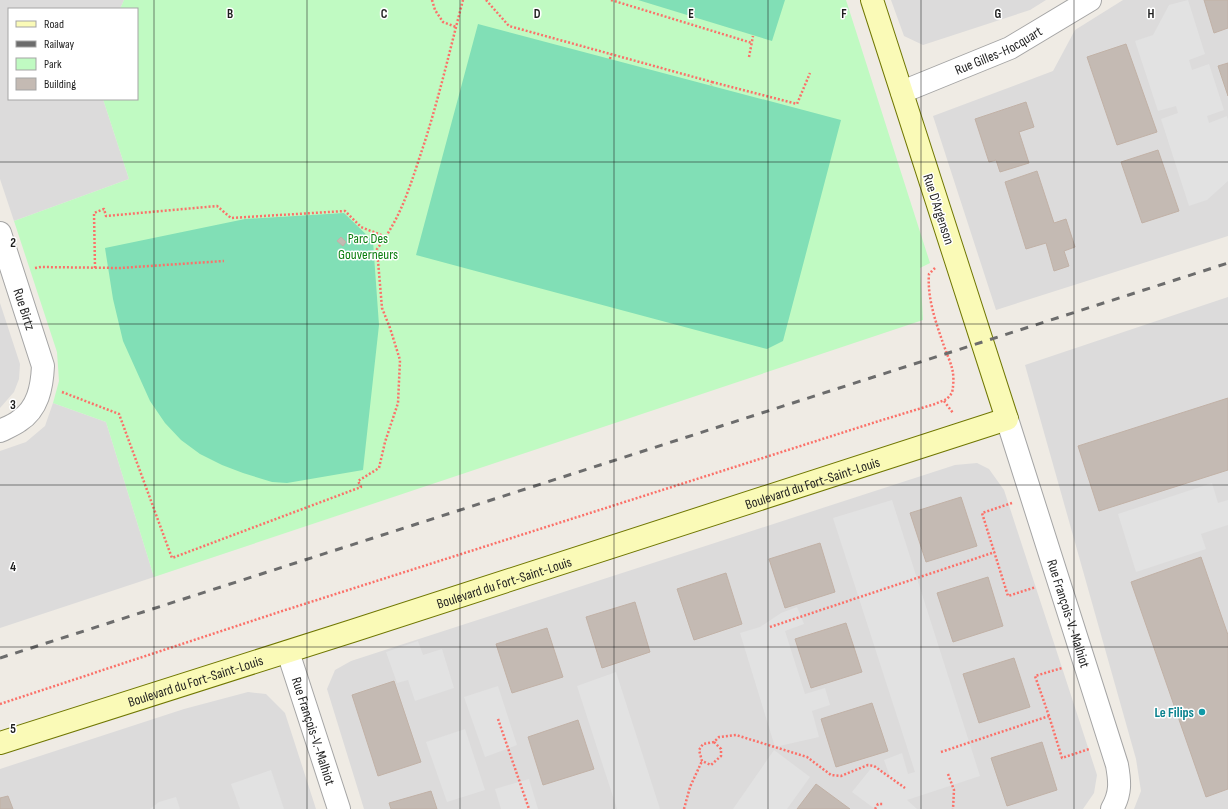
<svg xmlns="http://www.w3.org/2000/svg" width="1228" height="809" viewBox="0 0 1228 809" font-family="'Sofia Sans Condensed',sans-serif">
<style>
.residential{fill:#dcdbdb}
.park{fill:#c0fac2}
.pitch{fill:#81dfb6}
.parking{fill:#e2e2e2}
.building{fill:#c4bab3;stroke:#c1b1a6}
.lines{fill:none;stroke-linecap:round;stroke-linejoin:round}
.street-casing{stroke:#a5a5a5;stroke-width:24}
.secondary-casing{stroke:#707703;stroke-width:24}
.path{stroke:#fb7169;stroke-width:2.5;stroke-dasharray:2 2;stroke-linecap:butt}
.street{stroke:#fff;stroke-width:22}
.secondary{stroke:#fafab7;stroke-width:22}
.rail{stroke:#6c6c6c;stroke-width:3;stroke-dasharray:8 8;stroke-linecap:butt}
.grid{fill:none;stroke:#1e1e1e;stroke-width:1;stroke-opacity:0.55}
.culture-dot{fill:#0f9aa8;stroke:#fff;stroke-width:1.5}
.labels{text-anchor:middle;stroke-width:3;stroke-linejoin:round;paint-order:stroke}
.street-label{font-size:14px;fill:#1e1e1e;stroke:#fff}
.park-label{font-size:14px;fill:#0a7e0e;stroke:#fff}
.culture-label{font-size:14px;font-weight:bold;fill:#0d838f;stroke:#fff;text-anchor:end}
.grid-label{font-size:13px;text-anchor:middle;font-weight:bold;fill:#1e1e1e;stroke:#fff;stroke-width:3;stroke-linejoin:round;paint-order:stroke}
</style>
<rect width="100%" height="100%" fill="#efebe4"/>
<!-- residential -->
<path class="residential" d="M0,0H124L120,9H9V99H103L129,179L14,221L0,179Z
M891,0H1046L1030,10L923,45L904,36Z
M1123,0H1228V236L996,310L933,116L1053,71L1075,30Z
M1228,297V809H1134L1141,791L1136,759L1025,365Z
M0,303L20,364L19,379L14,392L0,408Z
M53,403L106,422L154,577L0,628V451L26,442L45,426Z
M977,463L989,469L1004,490L1097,775L1094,793L1083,809H364L327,689L335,670L351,661L955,465Z
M248,692L266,694L285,713L316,809H0V769L184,709Z"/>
<!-- park -->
<path class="park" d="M124,0H846L930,263L920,268L923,320L154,577L106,422L53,403L59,381L57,352L14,221L129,179L103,99H137V9H120Z"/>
<!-- pitch -->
<path class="pitch" d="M638,0H785L772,41Z
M478,24L841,120L783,341L767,349L416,255Z
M344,213L373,241L379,325L363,470L287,483L272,482L243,473L222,465L200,454L181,440L165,423L150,401L123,341L113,299L105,248L245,219Z"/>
<!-- parking -->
<path class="parking" d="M1188,0L1205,54L1189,60L1192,70L1209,64L1224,110L1207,116L1209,123L1227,116L1228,120V181L1207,200L1189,206L1161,119L1178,113L1176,106L1158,111L1135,41L1153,35L1169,5Z
M1212,483L1218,503L1228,500V525L1201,534L1206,549L1136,572L1118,514Z
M892,500L980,776L907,800L917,809H875L852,792L873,766L890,777L884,760L902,753L908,774L915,772L833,518Z
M797,607L804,624L785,631L805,694L825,688L830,705L812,711L819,737L775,747L740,633L760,627L781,613Z
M418,641L423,655L442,649L454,688L415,701L408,680L397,683L386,652Z
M616,672L660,809H617L577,686Z
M498,686L517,745L485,757L464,697Z
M465,729L485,790L447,802L426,742Z
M774,750L810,777L787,809H733Z
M271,770L284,809H240L231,784Z
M529,779L538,809H501L495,789Z
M176,797L180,809H150L159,802Z"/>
<!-- building -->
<path class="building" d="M1204,0H1228V28L1214,33Z
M1126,44L1157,132L1117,145L1087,57Z
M1228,63V96L1218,66Z
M1026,102L1034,127L1019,132L1029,163L1000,172L996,160L989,162L975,119Z
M1158,150L1179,211L1142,223L1121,162Z
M1037,171L1054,223L1066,219L1075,247L1064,251L1069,266L1054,271L1046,243L1026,249L1005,182Z
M341,237L346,242L343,246L337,241Z
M1228,398V470L1099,511L1078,446Z
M961,497L977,546L926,562L910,513Z
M820,543L835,592L785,608L769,559Z
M1201,557L1228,635V789L1206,797L1131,582Z
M726,573L742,624L694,640L677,589Z
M988,577L1003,626L953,642L937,593Z
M635,602L650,652L602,668L586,617Z
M846,623L862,672L811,688L795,639Z
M547,628L563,677L512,693L496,644Z
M1014,658L1030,707L979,723L963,674Z
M394,681L421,762L378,776L352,695Z
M872,703L888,751L836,767L821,719Z
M578,720L594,769L543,785L528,737Z
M1042,742L1057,790L1007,806L991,758Z
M816,784L850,809H797Z
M431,791L437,809H391L389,803Z
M8,796L13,809H0V798Z"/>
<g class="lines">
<defs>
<g id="street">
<path id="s1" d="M902,92L1010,48L1090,0"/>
<path id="s2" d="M0,233L43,366C42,387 38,409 19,421C14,425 6,428 0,431"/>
<path id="s3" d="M1007,419L1117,765C1120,782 1121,793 1112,809"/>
<path id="s4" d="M288,652L339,809"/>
</g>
<g id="secondary">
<path id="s5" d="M0,743C336,636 672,530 1007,419L872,0"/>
</g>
</defs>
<!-- street casing -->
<use href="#street" class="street-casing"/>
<!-- secondary casing -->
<use href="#secondary" class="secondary-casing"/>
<!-- path -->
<path class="path" d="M432,0L435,10L443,22L456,27
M486,0L509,26L712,82L711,85
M611,0L752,43
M749,57L753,36
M610,59L611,54
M712,82L797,104L810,73
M35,268L41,267L120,268L224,261
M95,268L94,213L104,209L106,216L217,206L231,218L345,211L361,227L386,237
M62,392L119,414L172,558L361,487L358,481L379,468L385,442L398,403L400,360L390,328L382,308L377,249C399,220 408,193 419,159C437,107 449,53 463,0
M944,401L953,413
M1012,503L982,513L1008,596L1036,587
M770,627L995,552
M0,704L276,613L879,421L935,404L947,399L952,393C956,372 951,365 944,346C936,323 927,298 929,274L935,268
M1049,716L1035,676L1062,668
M498,719L529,809
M714,742L703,744L699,750L702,761L711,765L721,756V749L714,742L719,737L736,735L807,757L831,775L841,776L868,765L874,766L905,788
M941,752L1049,716L1062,758L1089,749
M948,774L954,790L953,809
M684,809L690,787L702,761
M875,809L878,804H883"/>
<!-- street -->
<use href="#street" class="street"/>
<!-- secondary -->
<use href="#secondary" class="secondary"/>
<!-- rail -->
<path class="rail" d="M0,658L1228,263"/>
</g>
<!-- grid -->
<path class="grid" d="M154,0V809M307,0V809M460,0V809M614,0V809M768,0V809M921,0V809M1074,0V809M0,162H1228M0,324H1228M0,485H1228M0,647H1228"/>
<!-- markers -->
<circle class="culture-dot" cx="1202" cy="712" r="4"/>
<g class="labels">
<!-- street labels -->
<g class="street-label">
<text dy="5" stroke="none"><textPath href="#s1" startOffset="105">Rue Gilles-Hocquart</textPath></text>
<text transform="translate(939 209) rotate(72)" y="5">Rue D'Argenson</text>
<text dy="5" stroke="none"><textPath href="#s2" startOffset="80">Rue Birtz</textPath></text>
<text dy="5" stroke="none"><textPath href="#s5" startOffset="853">Boulevard du Fort-Saint-Louis</textPath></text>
<text dy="5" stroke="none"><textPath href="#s5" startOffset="529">Boulevard du Fort-Saint-Louis</textPath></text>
<text dy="5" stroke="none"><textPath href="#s3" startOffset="204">Rue François-V.-Malhiot</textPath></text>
<text dy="5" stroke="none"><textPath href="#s5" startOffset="205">Boulevard du Fort-Saint-Louis</textPath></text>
<text dy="5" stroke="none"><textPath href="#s4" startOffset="83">Rue François-V.-Malhiot</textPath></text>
</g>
<!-- park labels -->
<g class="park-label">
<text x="368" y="243">Parc Des<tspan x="368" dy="16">Gouverneurs</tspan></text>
</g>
<!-- culture labels -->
<g class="culture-label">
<text x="1194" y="717">Le Filips</text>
</g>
</g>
<g class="grid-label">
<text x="230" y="18">B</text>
<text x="384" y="18">C</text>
<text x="537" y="18">D</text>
<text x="691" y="18">E</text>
<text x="844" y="18">F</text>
<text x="998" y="18">G</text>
<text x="1151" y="18">H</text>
<text x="13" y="247">2</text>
<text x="13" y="409">3</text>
<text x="13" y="571">4</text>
<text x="13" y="733">5</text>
</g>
<!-- legend -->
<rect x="8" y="8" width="130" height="92" fill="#ffffff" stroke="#a5a5a5"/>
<rect x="16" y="21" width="20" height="6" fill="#fafab7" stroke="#a5a5a5"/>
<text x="44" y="28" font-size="12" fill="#1e1e1e">Road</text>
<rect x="16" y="41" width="20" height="6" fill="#6c6c6c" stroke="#a5a5a5"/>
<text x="44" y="48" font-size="12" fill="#1e1e1e">Railway</text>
<rect x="16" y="58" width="20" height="12" fill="#c0fac2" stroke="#a5a5a5"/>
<text x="44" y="68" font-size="12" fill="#1e1e1e">Park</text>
<rect x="16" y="78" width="20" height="12" fill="#c4bab3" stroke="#a5a5a5"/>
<text x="44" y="88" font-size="12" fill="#1e1e1e">Building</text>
</svg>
